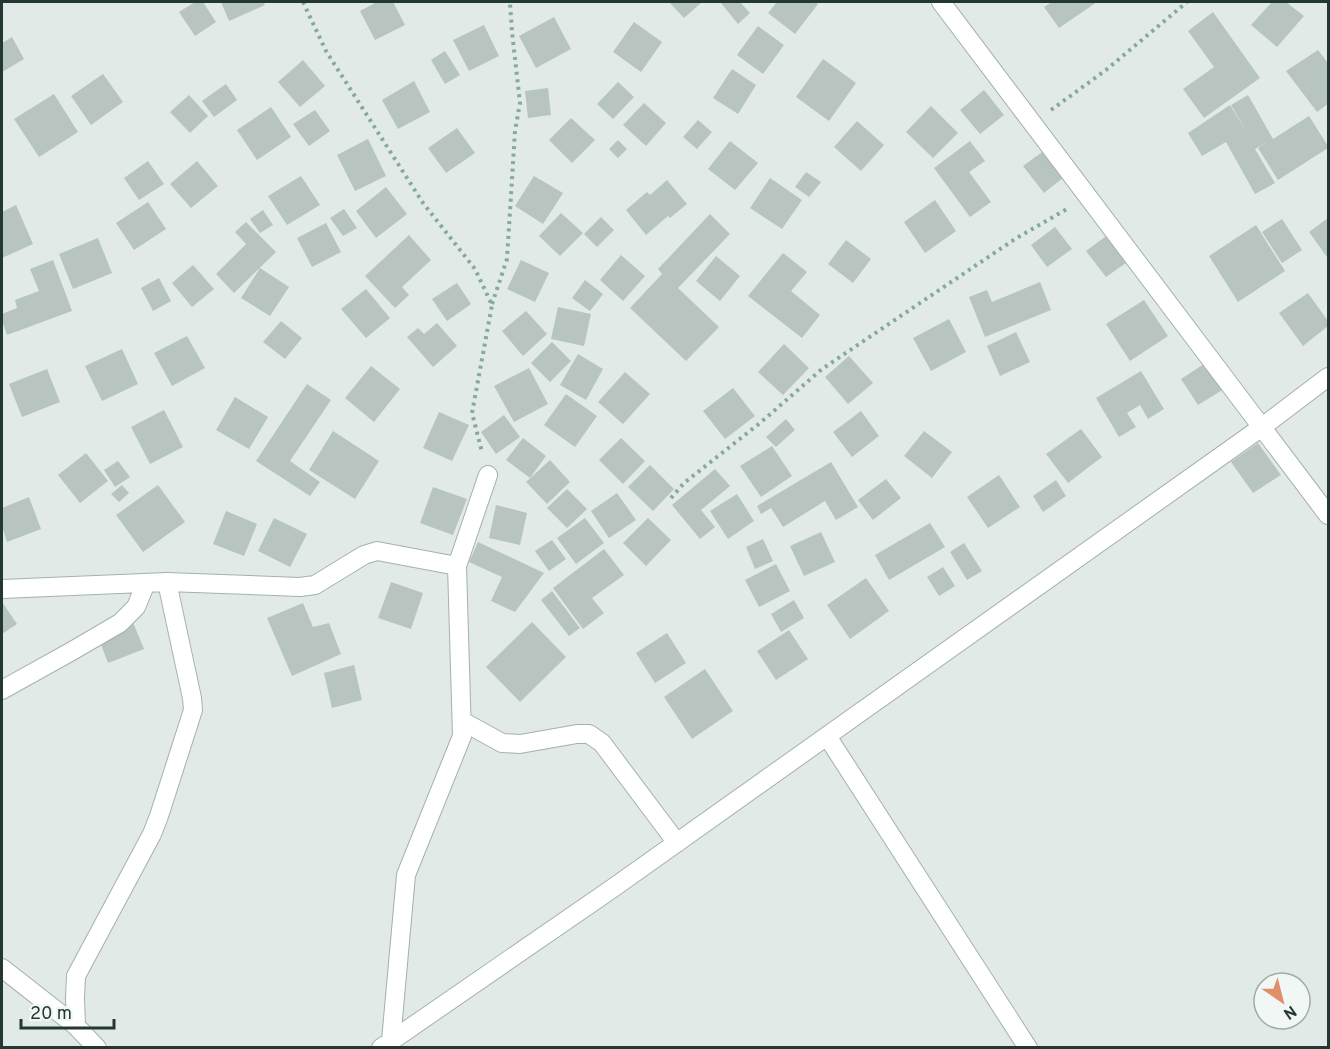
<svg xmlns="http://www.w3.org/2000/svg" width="1330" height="1049" viewBox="0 0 1330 1049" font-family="Overpass,sans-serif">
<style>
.building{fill:#b7c4c0}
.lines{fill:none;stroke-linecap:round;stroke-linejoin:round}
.minor-casing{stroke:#a4b1ad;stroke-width:20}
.path{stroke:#85a9a1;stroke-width:4;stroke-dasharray:3 4.5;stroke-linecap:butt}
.minor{stroke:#fff;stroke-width:18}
</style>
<rect width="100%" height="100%" fill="#e1eae6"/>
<!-- building -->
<path class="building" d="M195,2H203L216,22L195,36L179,12Z
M221,2H263L265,5L229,21Z
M377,2H393L405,25L375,40L360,11Z
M669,2H702L684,18Z
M723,2H740L750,13L738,24L721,3Z
M777,2H815L818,4L795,34L768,13Z
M1052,2H1097L1059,28L1044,7Z
M1272,2H1286L1304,16L1277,47L1251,25Z
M1213,12L1260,78L1204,118L1183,89L1214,67L1188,31Z
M554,17L571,49L536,68L519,36Z
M634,22L662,42L641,72L613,52Z
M484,25L499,56L469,71L453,40Z
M758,26L784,45L763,74L737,55Z
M12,37L24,59L2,72V43Z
M1318,50L1328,63V104L1317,112L1286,71Z
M445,51L460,75L445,84L431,60Z
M823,59L856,83L829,121L796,97Z
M303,60L325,86L300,107L278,82Z
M732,69L756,85L738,114L713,98Z
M103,74L123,102L91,125L71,96Z
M414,81L430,112L398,129L382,100Z
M618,82L634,97L613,119L597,104Z
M226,84L237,100L214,117L202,101Z
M548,88L551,115L528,118L525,91Z
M984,90L1004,115L980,134L960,110Z
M54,94L78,132L39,157L14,119Z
M189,95L208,116L190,133L170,112Z
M1248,95L1273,139L1309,116L1328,146V148L1278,180L1258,148L1267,142L1255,149L1275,183L1255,194L1226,142L1202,156L1188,133L1230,105L1248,134L1231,105Z
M644,103L666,123L646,146L623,125Z
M931,106L958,133L933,158L906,132Z
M271,107L291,137L257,160L237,130Z
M315,110L330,131L309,146L293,124Z
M571,118L595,140L572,163L549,140Z
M698,120L712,132L697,149L683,137Z
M857,121L884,145L861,171L834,147Z
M457,128L475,153L446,173L428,148Z
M368,139L386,176L355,191L337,155Z
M618,140L627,149L618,158L609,149Z
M730,141L758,163L735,190L708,169Z
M970,141L985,161L969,172L991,202L970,217L934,168Z
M1049,147L1069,173L1044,193L1023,166Z
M148,161L164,184L139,200L124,178Z
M197,161L218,186L191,208L170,184Z
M806,172L821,182L809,197L795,187Z
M301,176L320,205L287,225L268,196Z
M534,176L563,193L543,224L515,206Z
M770,178L802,200L782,229L750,208Z
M667,180L687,204L670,218L668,216L646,235L626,210L647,192L650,195Z
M386,187L407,214L376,238L356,211Z
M935,200L956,231L925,253L904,222Z
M148,202L166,229L134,250L116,223Z
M16,205L33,244L2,258V212Z
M344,209L357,228L343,236L330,218Z
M263,210L273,225L260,233L250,219Z
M561,213L583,233L560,256L539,236Z
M710,214L730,234L678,288L719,327L686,361L630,308L662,274L658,269Z
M601,217L614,230L597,247L584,234Z
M1328,218V256L1327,257L1309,232Z
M1282,219L1302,250L1282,263L1262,232Z
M246,222L276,252L234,293L216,274L246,244L235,232Z
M326,223L341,252L312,267L297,238Z
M1256,225L1285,271L1238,302L1209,256Z
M1055,227L1072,249L1047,267L1031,245Z
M1113,231L1133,258L1106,277L1086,251Z
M409,235L431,260L402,287L409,295L395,308L365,276Z
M98,238L112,273L73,289L59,254Z
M846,240L871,259L853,283L828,264Z
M783,253L807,272L791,291L820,315L802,338L748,296Z
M621,255L645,276L623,301L600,280Z
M716,256L740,276L720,301L696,281Z
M53,260L72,311L7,335L2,320V314L17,308L15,300L39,291L30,269Z
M521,260L549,273L535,302L507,289Z
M193,265L214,289L192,307L172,283Z
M260,268L289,287L270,316L241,298Z
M159,278L171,301L153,311L141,288Z
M585,280L603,294L590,311L572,298Z
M1040,282L1051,310L985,337L969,297L987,290L992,302Z
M457,283L471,304L447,321L432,299Z
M366,289L390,318L366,338L341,309Z
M1308,293L1328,321V326L1303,346L1279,313Z
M1144,300L1168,336L1130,361L1106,324Z
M558,307L591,314L584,346L551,339Z
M526,311L547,334L523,356L502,331Z
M949,319L966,352L931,371L913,338Z
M281,321L302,338L285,359L263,342Z
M437,323L457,346L433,367L407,337L418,328L424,334Z
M1016,332L1030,362L1000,376L987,346Z
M187,336L205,368L172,386L154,353Z
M552,342L571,361L550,382L531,363Z
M784,344L809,368L783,395L758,372Z
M122,349L138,384L102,401L85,366Z
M578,354L603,369L586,400L560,385Z
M849,356L873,383L848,404L825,377Z
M1207,362L1224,389L1198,405L1181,379Z
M371,366L400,389L374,422L345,398Z
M529,368L548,404L514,422L494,386Z
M47,369L60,402L22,417L9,384Z
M1141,371L1164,409L1148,419L1140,405L1127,413L1136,427L1119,437L1096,398Z
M625,372L650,394L623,424L598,402Z
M307,384L331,400L290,461L320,482L310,496L256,461Z
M733,388L755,416L725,439L703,411Z
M566,394L597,416L575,447L544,425Z
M235,397L268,417L249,449L216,430Z
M164,410L183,447L150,464L131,427Z
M861,411L879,436L852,457L833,432Z
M439,412L469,425L452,461L423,448Z
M504,415L520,437L496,454L481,432Z
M786,419L795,430L776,447L766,437Z
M1081,429L1102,457L1068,483L1046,454Z
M333,431L379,461L355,499L309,470Z
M924,431L952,452L932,478L904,456Z
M523,438L546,456L530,478L506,460Z
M621,438L645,461L623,484L599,460Z
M1258,443L1281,475L1253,493L1231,462Z
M772,446L792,476L761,497L740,466Z
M86,453L108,481L80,503L58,475Z
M550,460L570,482L547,504L526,482Z
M118,461L130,477L115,487L104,470Z
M831,462L858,507L836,520L825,501L783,527L771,508L761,514L757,506Z
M650,465L674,489L653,511L628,487Z
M715,469L730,486L701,510L715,527L700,539L672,505Z
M999,475L1020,507L988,528L967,497Z
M886,479L901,498L873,520L858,500Z
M1056,480L1066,496L1043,512L1033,496Z
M122,485L129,493L119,502L111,494Z
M158,485L185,522L143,552L116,515Z
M433,487L467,499L453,535L420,523Z
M567,489L587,509L567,528L547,508Z
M617,493L636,520L609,538L591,511Z
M737,494L754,521L728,539L710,511Z
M29,497L41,529L7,542L2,526V508Z
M496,505L527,513L520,545L489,538Z
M226,511L257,524L244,556L213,544Z
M274,518L307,534L290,567L258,551Z
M585,518L604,543L576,564L557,538Z
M648,518L671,540L646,566L623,543Z
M930,523L945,547L889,580L875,555Z
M821,532L835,562L804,576L790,546Z
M763,539L773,561L755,569L746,547Z
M552,540L566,559L549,571L535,551Z
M478,542L544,573L515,612L491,601L502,577L469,562Z
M964,543L982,571L967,580L950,552Z
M604,549L624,575L592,598L604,613L583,629L553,588Z
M776,564L790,591L759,607L745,580Z
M943,567L955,586L939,596L927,577Z
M866,578L889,611L850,639L827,605Z
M391,582L423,593L411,629L378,618Z
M552,591L580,628L569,636L541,600Z
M794,600L804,618L781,632L771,614Z
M2,602L17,624L2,634Z
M303,603L313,627L329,623L341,654L292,676L267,618Z
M132,620L144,649L108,663L97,634Z
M532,622L566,657L520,702L486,667Z
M789,630L808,659L776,680L757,651Z
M667,633L686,663L655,683L636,653Z
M354,665L362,700L332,708L324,673Z
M705,669L733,711L692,739L664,697Z"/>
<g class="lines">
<defs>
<path id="minor" d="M941,2L1328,515
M2,589L167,582L300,587L315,585L364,555L377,551L457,566
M2,690L72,651L120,623L136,607L146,583
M462,721L502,743L520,744L577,734H589L602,743L677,843
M827,736L1028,1048
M2,968L76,1026L97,1048
M76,1026L75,998L76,976L152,834L159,816L193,710L192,698L167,582
M391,1041L406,875L462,736L457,566L488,475
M381,1048L613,888L1262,427L1328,377"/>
</defs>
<!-- minor casing -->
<use href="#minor" class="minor-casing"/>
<!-- path -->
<path class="path" d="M303,2L326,51L423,203L475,269L492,305L472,413L482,452
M1051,110L1106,70L1187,2
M492,304L507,259L515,131L520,103L512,32L510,2
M671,498L684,483L760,423L822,369L1015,239L1067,209"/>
<!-- minor -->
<use href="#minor" class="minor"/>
</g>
<!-- border -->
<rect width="1330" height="1049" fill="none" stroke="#233834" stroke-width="6"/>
<!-- north arrow -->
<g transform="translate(1282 1001) rotate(145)"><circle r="28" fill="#f1f7f4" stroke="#9faba7" stroke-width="1.5"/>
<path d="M0-4.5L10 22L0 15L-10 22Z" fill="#e18f68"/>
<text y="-9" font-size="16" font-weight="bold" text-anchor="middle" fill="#233834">N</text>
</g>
<!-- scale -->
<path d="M21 1019v9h93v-9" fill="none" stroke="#233834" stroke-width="3"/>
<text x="30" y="1019" font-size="18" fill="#233834" stroke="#f1f7f4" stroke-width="4.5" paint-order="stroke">20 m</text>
</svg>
